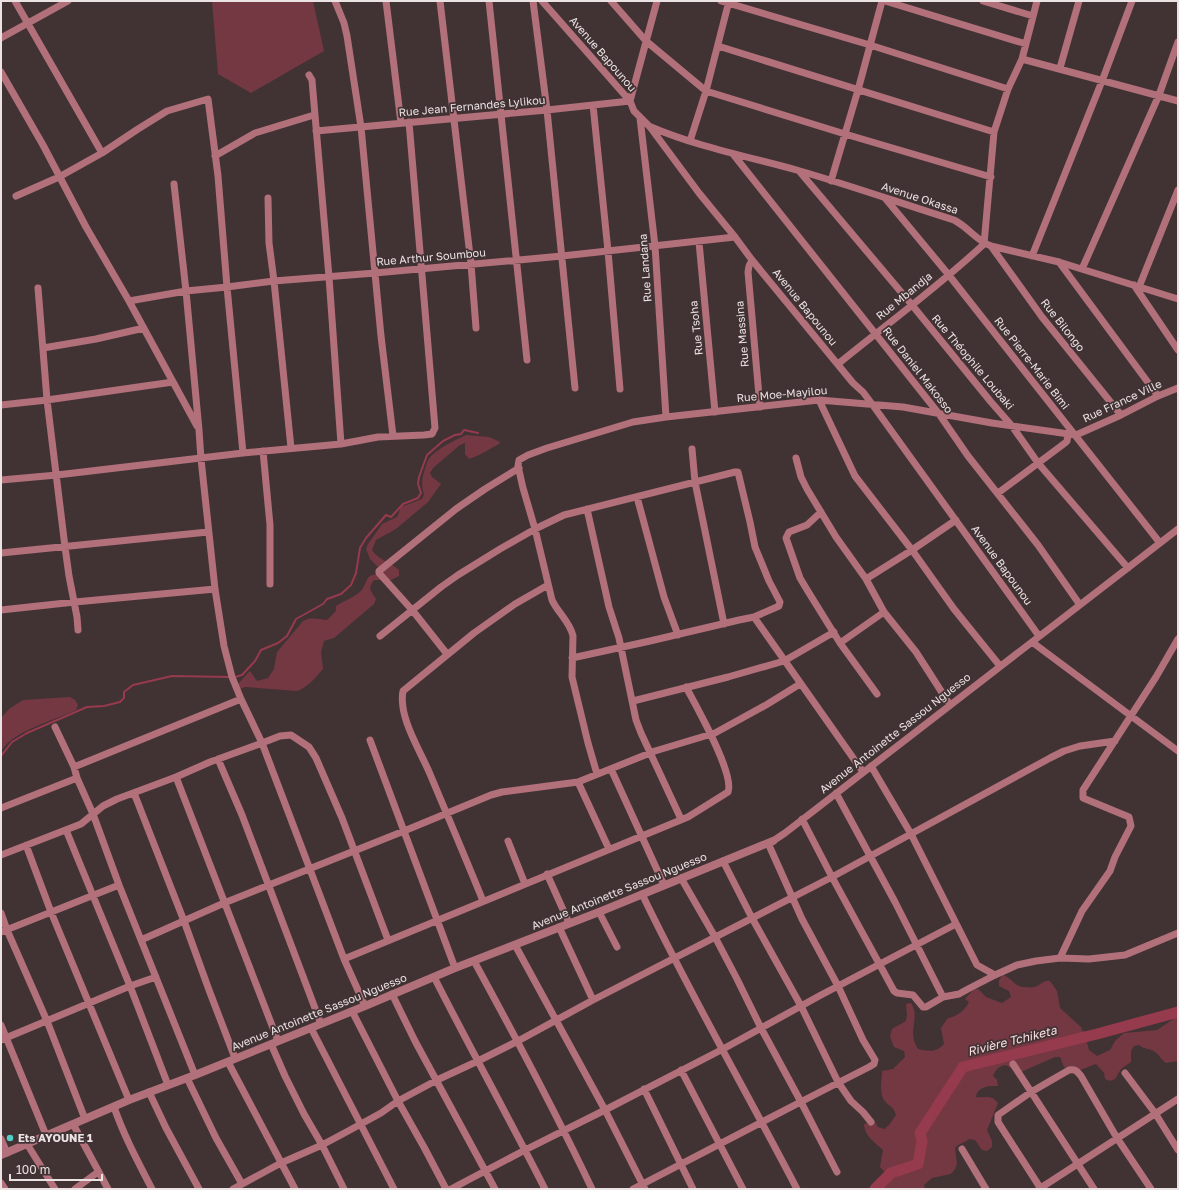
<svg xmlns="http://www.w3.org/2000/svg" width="1179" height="1190" viewBox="0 0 1179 1190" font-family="'Golos Text',sans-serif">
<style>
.green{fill:#743843}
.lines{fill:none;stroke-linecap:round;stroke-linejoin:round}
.stream{stroke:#963a4d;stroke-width:2}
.river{stroke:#963a4d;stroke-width:11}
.minor{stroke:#b1707a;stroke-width:7}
.tertiary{stroke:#b1707a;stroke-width:8}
.poi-dot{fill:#54cdc7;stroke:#413234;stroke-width:1.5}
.labels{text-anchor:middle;stroke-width:3.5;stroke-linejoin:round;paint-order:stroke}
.street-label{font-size:11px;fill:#ebe2e3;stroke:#413234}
.poi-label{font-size:11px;font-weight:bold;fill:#ebe2e3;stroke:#413234;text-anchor:start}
.water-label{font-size:12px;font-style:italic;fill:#f8dce0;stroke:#413234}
</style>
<rect width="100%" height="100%" fill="#413234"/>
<!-- green -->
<path class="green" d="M212,1H313L324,51L251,93L218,74Z
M466,435L489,437L500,442L499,444L479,455L469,459L465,454V443L460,445L433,468L430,473L432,477L441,484L428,502L396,529L376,540L372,550C378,560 391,562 399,570V576L391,580H374C367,588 371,591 376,599L374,604L334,638L324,641L321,652L323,669C316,677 307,688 297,691L245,687L240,689L238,684L250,671L257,681L268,678L274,669L277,652L303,621C311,617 318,619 327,620L336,611V606C342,602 356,596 361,591C368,583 365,572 380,575L381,570L370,559L366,549L368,544L382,524L397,517L401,507L422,499L424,494C421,486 422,479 424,472C425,469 426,465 427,462C432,451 455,440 466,435Z
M70,697L75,700L78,705L76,710C56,720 11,731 1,752V718L9,709L23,700Z
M1003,975C1011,978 1014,985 1022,987C1025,987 1031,988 1035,987C1041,985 1043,980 1050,981L1057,991L1060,1008L1082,1028L1081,1030L1084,1031L1089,1050L1097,1056L1110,1050L1115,1041L1124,1033L1157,1030L1178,1016V1061L1166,1063C1161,1060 1159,1054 1155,1052C1150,1048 1145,1050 1139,1045L1134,1046L1131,1051V1062L1121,1069L1115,1079L1110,1081L1105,1079L1104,1073L1096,1064L1080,1070L1064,1067L1060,1057H1055L1021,1072L1015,1071L1006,1065C999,1066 996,1069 993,1076L997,1080L998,1086C988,1086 978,1086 976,1097C986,1098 991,1094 998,1103L987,1130L992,1141V1147L987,1151L982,1150L975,1140L969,1139C965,1143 959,1143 955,1148L957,1164L955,1169L951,1174L932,1178L924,1185L925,1189H882L884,1185V1171L880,1167L883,1150C875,1143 864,1135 864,1124L875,1122L878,1127L884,1129L889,1125L896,1115C893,1105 889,1107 884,1100C879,1093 882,1079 882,1071L893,1069L905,1057L904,1051L894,1047L890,1037L892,1029L906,1021L907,1015L906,1004L911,1003C921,1019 906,1030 918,1049C928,1051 936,1053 944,1044L941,1028L948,1018C957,1017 965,1010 969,1002L965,999L973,990L978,989L986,997L1002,1003L1011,997L1009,991L999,986V980Z"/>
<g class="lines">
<!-- stream -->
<path class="stream" d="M235,677L242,675L255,661L261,650L278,643L287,636L296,619L323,604L327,599L341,594L351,585L356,573L360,548L366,538L386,515L391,517L403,504L418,498L421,493L418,484L419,477L427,455L443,441L455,435L461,434L464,430L478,433
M1,756L12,742L27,733L87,707L104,706L120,702L124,698V692L133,685L172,676L230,677"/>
<!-- river -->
<path class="river" d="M875,1189L891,1173L918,1164L922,1141L920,1133L963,1067L1097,1034L1178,1012"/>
<!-- minor -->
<path class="minor" d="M15,1L102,153
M335,1L344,23L347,36L361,127L381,336L393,436
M386,1L401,123
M440,1L471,264L476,328
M489,1L527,360
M533,1L547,110L575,388
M542,1L630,101L634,111L650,127L699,193L735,237L752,260L853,383L863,392L872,404L1039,636
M611,1L646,41L706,91L845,134L991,177
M721,1L870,45L1008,89
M885,1L1026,44
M983,1L1033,16
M1,38L68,1
M718,46L994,132
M1022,59L1178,101
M1060,68L1079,1
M1,72L43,145L86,227L129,301L197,426
M309,75L312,80L313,92L329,277L341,444
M593,105L608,251L620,389
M640,118L655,246L666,417
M651,127C698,147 750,157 800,171C852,186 903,204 954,220C968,227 977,241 991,246L1059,262L1178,299
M316,131L547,110L630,101L657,1
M690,141L706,91L729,1
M733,154L939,414L968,456L1038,545L1080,605
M215,156L255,133L314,115
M800,172L912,305L991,402L1012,426L1038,463L1128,568
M831,181L858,90L882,1
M174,184L186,291L199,430L201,459L215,589L224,646L232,677L241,699L262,743L344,959L365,1006
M16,196L59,177L102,153L138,129L167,111L208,99L218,176L227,287L243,453
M268,198L269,243L274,281L291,448
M885,198L948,274L1160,543
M699,242L715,412
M984,244L994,132L1008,89L1022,59L1037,1
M991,246L1042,317L1121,415
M1032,256L1102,81L1132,1
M752,260L749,266L748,272L760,407
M1059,262L1158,396
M1082,269L1159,95L1178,42
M1134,285L1178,350
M1139,287L1178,190
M38,288L47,400L65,547L69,576L77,617L78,630
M129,301L186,291L227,287L274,281L375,273L562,256L735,237
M43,348L96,339L144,328
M838,364C887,324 938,287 984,244
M819,400L855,476L912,550L954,609L1000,666
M1,405L47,400L173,382
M692,449L695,482L724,624
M263,451L270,525V584
M796,458L801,477L807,489L836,537L866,579L884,612L916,652L950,705
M1,480L57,475L243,453L341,444L378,437L424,435L432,434L435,428L409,122
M998,493L1065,443L1067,441L1068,434
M637,497L664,597L678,635
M587,509L609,607L619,638L636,720L641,733L681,819
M821,512L807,525L789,532L786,538L800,578L809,593L840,643L877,694
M1,553L208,532
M866,579L912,550L956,520
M1,610L75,602L215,589
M754,617L863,772
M380,636L441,587L458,575L500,549L535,529L564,515L735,472H738L750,522L755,547L769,581L780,602L779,606L754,617L739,620L650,641L572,658
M1032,642L1178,751
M840,643L884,612
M447,654L413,611L379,573V571L456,509L485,489L519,468
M633,701L728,677L784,661L791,657L834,632
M55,727L74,767L77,778L93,814L119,885L195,1075
M370,740L455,968
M218,759L242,815L321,1024
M871,766L911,834L977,965L995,975
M74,767L241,699
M611,769L664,885
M597,774L588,743L572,677L573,636C570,622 558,613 552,600L535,529L523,488L518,466L519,460L528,455L547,448L633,422L666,417L819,400L903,407L992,423L1076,435L1121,415L1158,396L1178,388
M176,777L278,1041
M578,782L609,849
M134,793L184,921L209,990L235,1058
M836,793L895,902L943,997
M1,808L77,778
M802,819L832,877L894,991L897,993L913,995L923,1007H926L943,997L959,994L968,989L995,975L1017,965L1036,961L1060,958L1089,959L1125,955L1178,933
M66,830L130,986L168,1085
M508,841L525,884
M773,841L785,833L1178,529
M26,845L51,912L129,1100
M1,855L81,824L103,806L117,799L176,777L210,762L262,743L280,736L291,735L309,747L316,758L342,818L388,940
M723,861L752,918L801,1006L838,1082L851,1101L863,1112L871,1122
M547,874L569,923
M681,878L715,937L737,979L761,1028L801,1102L837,1172
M642,894C690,994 746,1091 797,1189
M483,901C466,859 448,817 430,774C420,750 398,717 403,691L474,633L515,604L548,585
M599,912L617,947
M1,913L7,930L47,1021L85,1119
M559,927L593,1000
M1,932L119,885
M141,940L224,903L404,831L491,795L502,792L578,782L655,751L715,733L766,705L800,684
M515,945L605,1110L645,1189
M1060,958L1082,911L1110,871L1115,857L1131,826L1129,817L1083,798V790L1156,677L1178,639
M344,959L688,817L728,792C735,774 696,706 686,687
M474,961C515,1036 555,1111 592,1189
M434,977C470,1048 509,1118 545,1189
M392,994L415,1041L495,1189
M352,1011L398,1101L425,1149L446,1189
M1,1025L46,1135
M311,1028L394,1189
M1,1040L130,986L156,977
M271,1044L285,1076L304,1114L322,1145L344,1189
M228,1062L295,1189
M1013,1064L1094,1189
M681,1070L743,1189
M1125,1073L1155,1113L1178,1150
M187,1078L216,1138L242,1184
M644,1089L693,1189
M149,1092L166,1128L199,1189
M114,1107C124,1136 138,1162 152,1189
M73,1124L108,1189
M1,1139L7,1153
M27,1144L55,1189
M962,1149L986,1189
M1,1183L5,1189
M75,1189L98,1172
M233,1189L281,1163L322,1145L350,1130L381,1113L398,1101L437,1080L478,1061L518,1041L593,1000L832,877L1050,758L1064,751L1080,746L1115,741
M451,1189L525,1150L605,1110L723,1049L821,995L956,924
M633,1189L818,1093L869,1067L874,1064L875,1060L863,1040L838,986L802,919L768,843
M1039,1189L1178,1099
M1041,1189L998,1122V1115L1031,1092L1069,1070C1076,1069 1077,1071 1081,1076L1117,1138L1151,1189"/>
<!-- tertiary -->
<path class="tertiary" d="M1,1155L129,1100L195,1075L365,1006L455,968L599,912L773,841"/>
</g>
<!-- markers -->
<circle class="poi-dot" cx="10" cy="1138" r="4"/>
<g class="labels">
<!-- street labels -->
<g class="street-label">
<text transform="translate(603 54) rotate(49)" y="4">Avenue Bapounou</text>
<text transform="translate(472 106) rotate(-5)" y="4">Rue Jean Fernandes Lylikou</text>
<text transform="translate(920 198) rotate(18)" y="4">Avenue Okassa</text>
<text transform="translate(431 257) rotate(-5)" y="4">Rue Arthur Soumbou</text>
<text transform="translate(645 268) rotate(-94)" y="4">Rue Landana</text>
<text transform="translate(904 296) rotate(-39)" y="4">Rue Mbandja</text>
<text transform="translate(805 307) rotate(51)" y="4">Avenue Bapounou</text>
<text transform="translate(1063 325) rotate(52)" y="4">Rue Bilongo</text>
<text transform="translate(696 328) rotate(-96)" y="4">Rue Tsoha</text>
<text transform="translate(742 334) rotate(-95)" y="4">Rue Massina</text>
<text transform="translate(973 362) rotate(50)" y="4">Rue Théophile Loubaki</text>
<text transform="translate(1032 363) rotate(52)" y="4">Rue Pierre-Marie Bimi</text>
<text transform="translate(918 370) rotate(52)" y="4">Rue Daniel Makosso</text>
<text transform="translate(782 394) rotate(-5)" y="4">Rue Moe-Mayilou</text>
<text transform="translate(1122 401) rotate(-25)" y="4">Rue France Ville</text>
<text transform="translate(1002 565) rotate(54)" y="4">Avenue Bapounou</text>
<text transform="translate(895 733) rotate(-38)" y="4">Avenue Antoinette Sassou Nguesso</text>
<text transform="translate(619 891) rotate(-22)" y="4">Avenue Antoinette Sassou Nguesso</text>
<text transform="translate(319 1012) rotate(-22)" y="4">Avenue Antoinette Sassou Nguesso</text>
</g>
<!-- poi labels -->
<g class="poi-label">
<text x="18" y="1142">Ets AYOUNE 1</text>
</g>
<!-- water labels -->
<g class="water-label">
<text transform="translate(1012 1041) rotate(-14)" y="4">Rivière Tchiketa</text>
</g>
</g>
<!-- border -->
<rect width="1179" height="1190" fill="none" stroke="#ebe2e3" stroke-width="4"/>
<!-- scale -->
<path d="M10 1174v6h92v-6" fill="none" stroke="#ebe2e3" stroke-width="2"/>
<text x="16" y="1174" font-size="12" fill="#ebe2e3" stroke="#413234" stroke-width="3" paint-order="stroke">100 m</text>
</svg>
